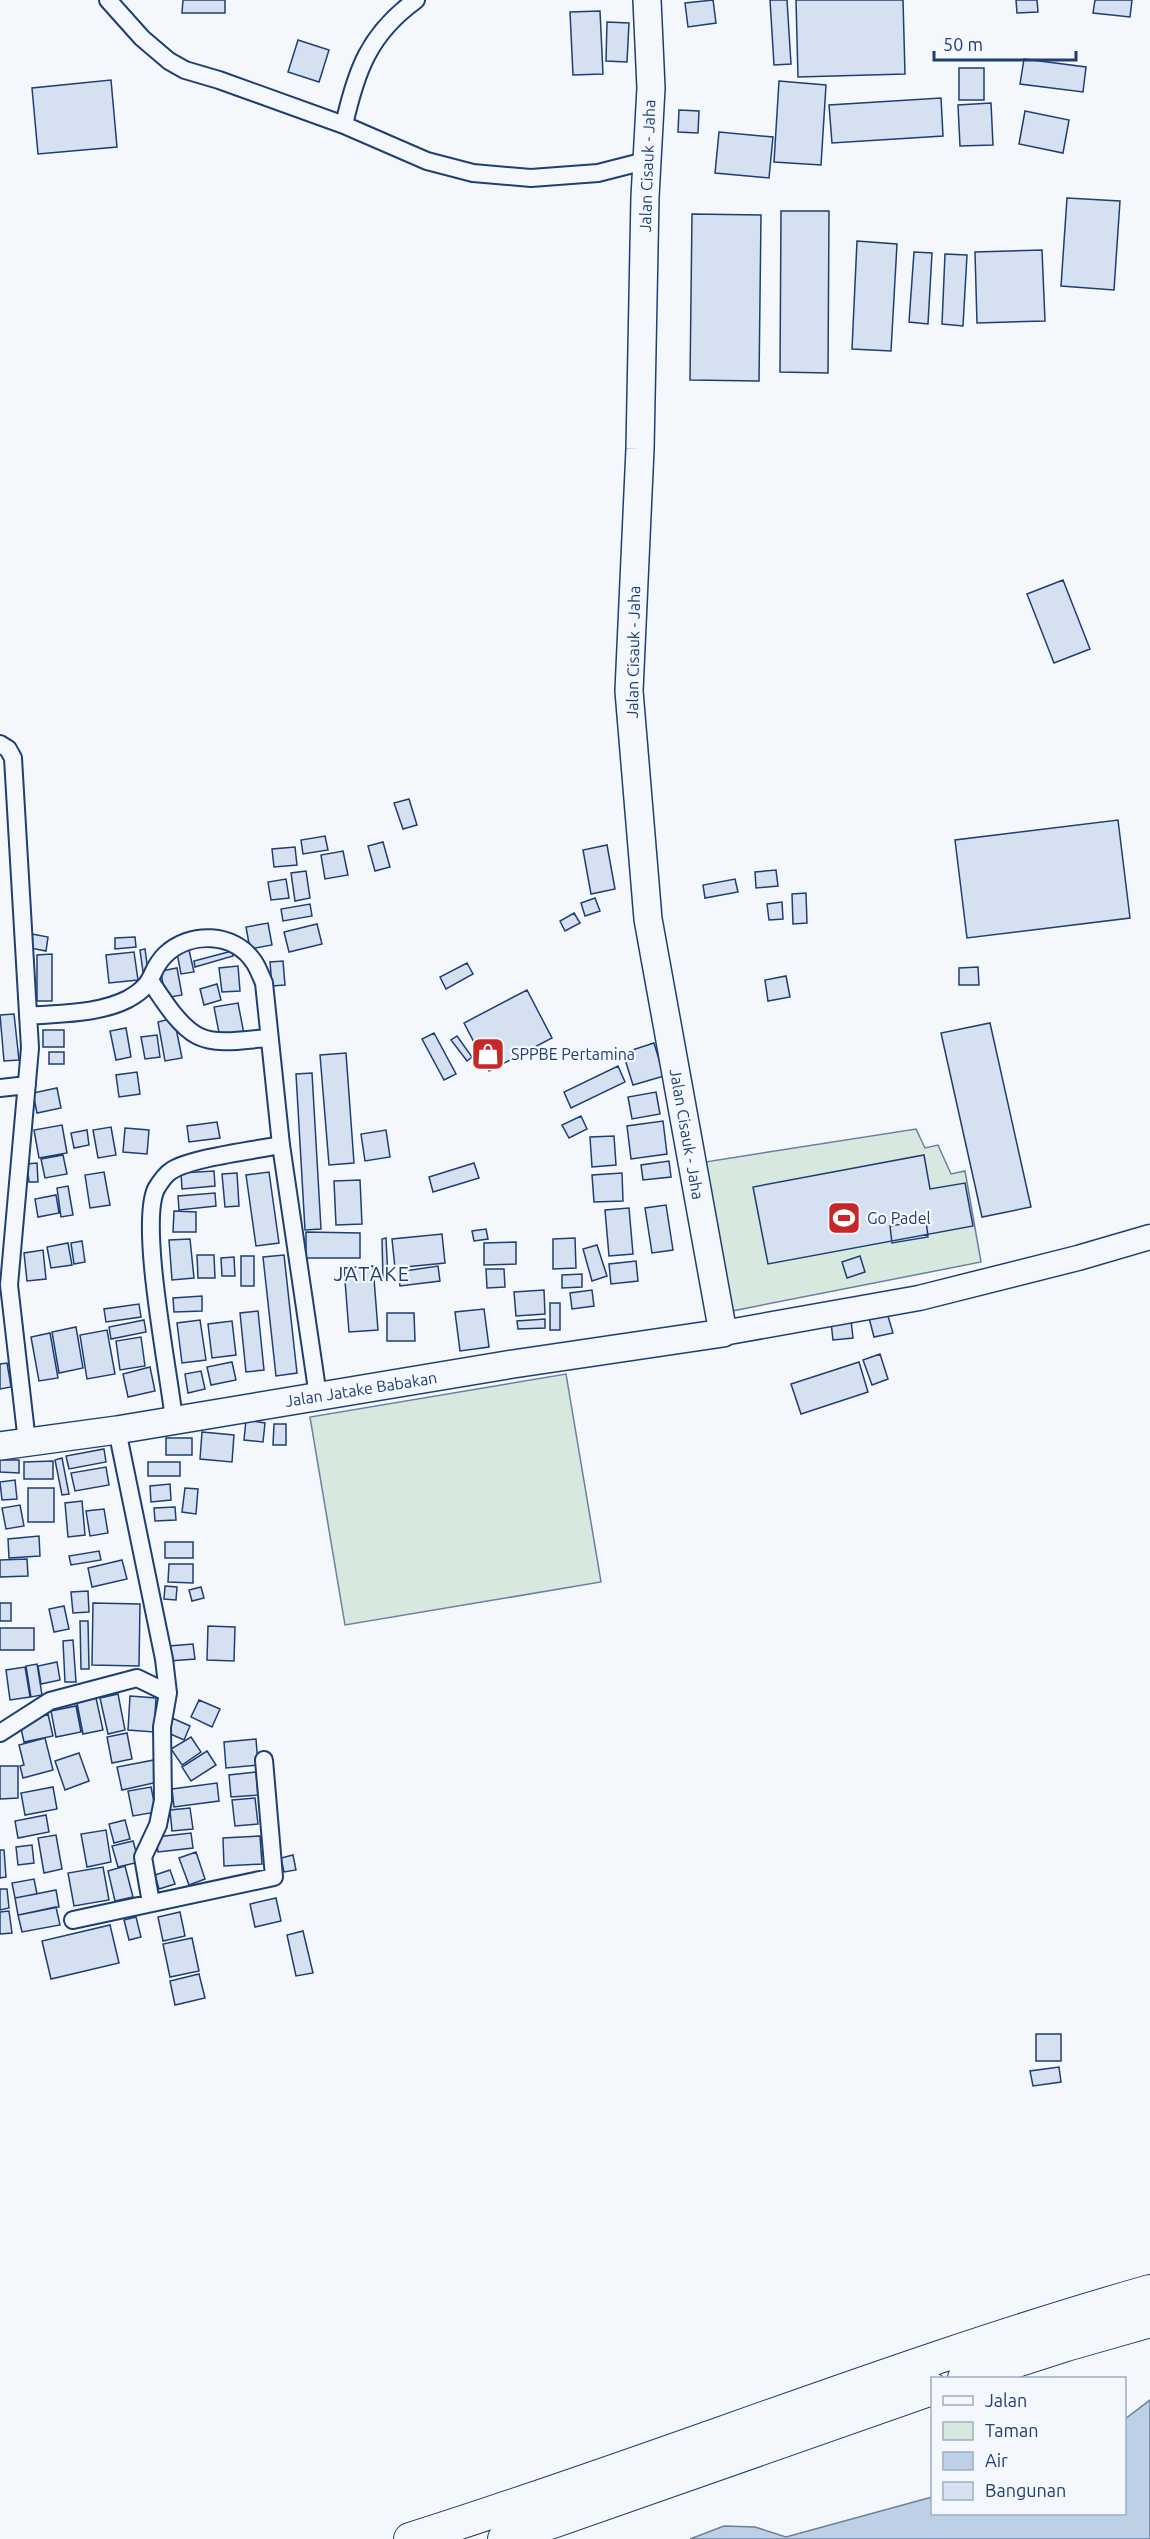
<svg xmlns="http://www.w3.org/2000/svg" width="1150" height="2539" viewBox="0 0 1150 2539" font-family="Ubuntu,sans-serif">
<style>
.green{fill:#d7e8df;stroke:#687fa3;stroke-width:1.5}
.water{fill:#bed0e5;stroke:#687fa3;stroke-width:1.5}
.building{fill:#d5e0f0;stroke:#1d3f73;stroke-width:1.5}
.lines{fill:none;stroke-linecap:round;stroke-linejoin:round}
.minor-casing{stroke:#1d3f73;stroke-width:20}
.secondary-casing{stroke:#1d3f73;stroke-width:27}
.primary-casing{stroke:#1d3f73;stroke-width:30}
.motorway-casing{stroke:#1d3f73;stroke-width:34}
.minor{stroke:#f4f7fb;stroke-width:16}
.secondary{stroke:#f4f7fb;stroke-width:24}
.primary{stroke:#f4f7fb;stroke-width:27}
.motorway{stroke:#f4f7fb;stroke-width:32}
.labels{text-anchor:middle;stroke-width:4.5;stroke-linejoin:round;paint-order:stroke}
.street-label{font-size:16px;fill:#1d3f73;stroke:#f4f7fb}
.poi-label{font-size:16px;fill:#1d3f73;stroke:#f4f7fb;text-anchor:start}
.quarter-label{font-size:20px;letter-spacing:1.5px;fill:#1d3f73;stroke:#f4f7fb}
</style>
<rect width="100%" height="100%" fill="#f4f7fb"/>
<!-- green -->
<path class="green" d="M916,1129L925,1148L938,1145L951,1174L965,1171L981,1262L732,1311L705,1162Z
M566,1374L601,1582L345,1625L310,1417Z"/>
<!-- water -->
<path class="water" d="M1150,2400V2539H690L724,2526L755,2527L786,2537L932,2497V2514H1124L1125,2419Z"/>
<!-- building -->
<path class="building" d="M183,0H225V13H182Z
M713,0L716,23L688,27L685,3Z
M770,0H787L791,64L774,65Z
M796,0H903L905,74L798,77Z
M1016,0H1037L1038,12L1017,13Z
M1095,0H1132L1130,17L1093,13Z
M600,11L603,74L573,75L570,12Z
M607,22L629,23L627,62L606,61Z
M298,40L329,50L319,82L288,72Z
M1024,59L1086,67L1083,92L1020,84Z
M959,68H984V100H959Z
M111,80L117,147L38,154L32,88Z
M779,81L826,85L821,165L774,162Z
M941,98L943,136L832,143L829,105Z
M991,103L993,145L960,146L958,105Z
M679,110L699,111L698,133L678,132Z
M1025,111L1069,120L1063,153L1019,144Z
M719,132L773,137L769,178L715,173Z
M1067,198L1120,201L1114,290L1061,286Z
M781,211H829L828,373L780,372Z
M692,214L761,215L759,381L690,380Z
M857,241L897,244L891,351L852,349Z
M1042,250L1045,321L977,323L975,252Z
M914,252L932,253L928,324L909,322Z
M945,254L967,255L963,326L942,324Z
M1063,580L1090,649L1054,663L1027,594Z
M409,799L417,825L403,829L394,803Z
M1118,820L1130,918L967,938L955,840Z
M325,836L328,850L303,854L301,840Z
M383,842L390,867L375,871L368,846Z
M607,845L615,889L591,894L583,850Z
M295,847L297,865L274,867L272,849Z
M343,851L348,875L325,879L321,855Z
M776,870L778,886L756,888L755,872Z
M306,871L310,898L295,901L291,873Z
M286,879L289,898L271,900L268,882Z
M735,879L738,892L705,898L703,885Z
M806,893L807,923L793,924L792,894Z
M595,898L600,911L585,916L581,903Z
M782,902L783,919L769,920L767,904Z
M310,904L312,916L283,921L281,909Z
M574,913L580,923L565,931L560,921Z
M268,923L272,945L250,949L246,927Z
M317,924L322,944L289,952L284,932Z
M32,934L48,937L46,951L30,948Z
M135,937L136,947L115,949V938Z
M145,949L149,979H144L140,950Z
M189,950L194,972L181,974L177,953Z
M232,951L233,956L195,967L194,961Z
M134,952L138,980L109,983L106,955Z
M52,954V1001H37V955Z
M283,961L285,985L272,986L270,962Z
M467,963L473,974L446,989L440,977Z
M238,966L240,991L222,992L219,968Z
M978,967L979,985H959V968Z
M177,968L182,995L165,998L161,971Z
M786,976L790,997L768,1001L765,980Z
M217,984L221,1000L204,1005L200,989Z
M527,990L552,1038L489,1071L464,1023Z
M238,1003L244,1034L220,1038L214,1007Z
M14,1014L19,1060L4,1061L0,1015Z
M174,1018L182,1058L165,1061L158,1022Z
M990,1023L1031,1207L982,1217L941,1033Z
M126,1028L131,1057L116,1060L110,1031Z
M43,1030H64V1047H43Z
M434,1033L456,1074L444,1080L422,1039Z
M157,1035L160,1057L145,1059L141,1037Z
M457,1036L472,1057L467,1061L451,1040Z
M654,1043L664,1076L633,1085L623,1053Z
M49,1052H64V1064H49Z
M346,1053L354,1163L329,1165L320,1055Z
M618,1066L625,1082L571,1108L564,1092Z
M137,1072L140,1094L119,1097L116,1075Z
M312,1073L321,1229L305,1230L296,1074Z
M57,1088L61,1108L37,1113L33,1093Z
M656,1092L660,1114L632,1119L628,1097Z
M581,1116L587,1129L569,1138L562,1125Z
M663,1121L667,1154L631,1159L627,1126Z
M217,1122L220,1138L189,1142L187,1126Z
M62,1125L67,1153L39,1158L34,1130Z
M111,1127L116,1155L98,1158L93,1130Z
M125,1128L149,1130L147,1154L123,1152Z
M87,1130L89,1145L74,1148L71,1133Z
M386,1130L390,1157L365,1161L361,1134Z
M614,1136L616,1165L592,1167L590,1137Z
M63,1155L67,1174L45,1178L41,1159Z
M924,1155L930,1189L965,1183L973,1226L768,1264L753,1187Z
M669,1161L671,1177L643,1180L641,1165Z
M37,1163L38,1182H29L27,1164Z
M474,1163L479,1178L433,1192L429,1177Z
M214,1171L215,1186L182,1189L181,1173Z
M104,1172L110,1205L90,1208L85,1175Z
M269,1172L279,1243L256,1246L246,1175Z
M237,1173L239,1206L225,1207L222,1174Z
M622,1173L623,1201L594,1202L592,1175Z
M360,1180L362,1224L336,1225L334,1181Z
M68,1186L73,1215L61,1217L57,1188Z
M215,1193L216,1206L179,1210L178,1196Z
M56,1195L59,1213L38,1217L35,1199Z
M666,1205L673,1250L652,1253L645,1208Z
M629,1208L633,1254L609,1256L605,1210Z
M174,1211L196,1212V1232H173Z
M926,1220L928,1237L892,1243L890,1226Z
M486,1229L488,1239L474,1241L472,1231Z
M306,1232L360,1233V1258H306Z
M442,1234L445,1263L395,1268L392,1239Z
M386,1238L388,1279H383L382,1239Z
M575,1238L576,1268L553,1269V1239Z
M190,1239L194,1278L172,1280L169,1240Z
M82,1241L85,1262L74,1264L71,1243Z
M516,1242V1264L484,1265V1243Z
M68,1243L72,1265L51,1268L47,1247Z
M597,1245L607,1276L592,1281L583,1249Z
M43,1250L46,1279L27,1281L24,1253Z
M197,1255H214L215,1278H198Z
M284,1255L297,1373L276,1376L263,1257Z
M241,1256H254V1286H241Z
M860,1256L865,1272L847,1278L842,1262Z
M234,1257L235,1276H222L221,1258Z
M636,1261L638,1281L611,1284L609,1264Z
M373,1266L378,1330L349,1332L344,1268Z
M438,1266L440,1281L400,1286L398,1272Z
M486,1269H504L505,1287L487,1288Z
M582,1274V1287L562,1288V1275Z
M544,1290L545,1314L516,1316L514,1292Z
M592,1290L594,1306L572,1309L570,1293Z
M202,1296V1311L174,1312L173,1298Z
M550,1303H560V1330H550Z
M139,1304L141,1317L106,1322L104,1309Z
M484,1309L489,1347L460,1351L455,1312Z
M258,1311L264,1370L246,1372L240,1313Z
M387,1313H414L415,1341H387Z
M887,1313L893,1333L874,1337L869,1318Z
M545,1319V1328L518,1329L517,1321Z
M144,1320L146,1332L111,1339L109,1327Z
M200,1320L206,1360L182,1363L177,1323Z
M851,1320L853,1338L833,1340L831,1322Z
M232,1321L236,1355L212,1358L208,1324Z
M76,1327L83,1368L59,1373L52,1332Z
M107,1330L115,1374L87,1379L80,1335Z
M50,1333L58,1378L39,1381L31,1337Z
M141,1337L145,1366L120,1370L116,1341Z
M880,1354L888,1379L872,1385L863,1360Z
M232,1362L236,1380L211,1385L207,1367Z
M859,1362L868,1392L801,1414L791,1384Z
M7,1363L11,1387L0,1389V1364Z
M150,1367L155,1391L128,1397L123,1374Z
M201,1371L205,1389L188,1393L185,1374Z
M246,1420L265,1423L263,1442L244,1440Z
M274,1424H286V1445H273Z
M202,1432L234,1435L232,1462L200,1459Z
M166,1438H192V1455H166Z
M104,1449L106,1462L69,1469L66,1456Z
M62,1458L69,1494L62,1495L55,1460Z
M0,1460H19V1473L0,1472Z
M53,1461V1479H24V1462Z
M148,1462H180V1476H148Z
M106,1467L109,1485L75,1491L71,1473Z
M15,1480L17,1499L2,1500L0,1482Z
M170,1484L171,1500L151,1502L150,1486Z
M28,1488H54V1522H28Z
M185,1488L198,1489L196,1514L182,1512Z
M82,1501L85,1535L68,1537L65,1503Z
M20,1505L24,1526L6,1529L2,1508Z
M175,1507L176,1520L155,1521L154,1508Z
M104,1509L108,1533L90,1536L86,1511Z
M39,1536L40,1556L9,1558L8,1539Z
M165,1542H193V1558H165Z
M99,1551L101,1560L71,1565L69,1556Z
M27,1559L28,1576L0,1577V1560Z
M122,1560L127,1579L92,1587L88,1568Z
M169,1564H193V1583L168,1582Z
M165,1586L177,1587L176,1600L164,1599Z
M201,1587L204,1598L192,1601L189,1590Z
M88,1591L89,1612L73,1613L71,1592Z
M0,1603H11V1621H0Z
M93,1603L140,1604L139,1666L92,1665Z
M64,1606L69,1629L54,1632L49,1609Z
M80,1621H88L89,1669H81Z
M208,1626L235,1627L234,1661L207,1660Z
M0,1628H34V1650H0Z
M73,1640L76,1682H65L63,1641Z
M193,1644L195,1659L170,1661L169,1646Z
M57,1662L60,1680L41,1684L38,1666Z
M37,1664L42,1695L31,1697L26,1666Z
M25,1667L30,1697L10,1700L6,1670Z
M118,1694L125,1730L108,1734L100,1698Z
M130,1696L156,1698L154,1732L128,1730Z
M96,1698L103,1730L83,1734L77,1703Z
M199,1700L220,1709L212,1727L191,1717Z
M76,1706L81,1732L56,1737L51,1711Z
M48,1714L53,1736L24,1742L20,1724Z
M172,1718L190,1726L184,1740L166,1732Z
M127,1733L132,1759L112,1763L107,1737Z
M191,1737L201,1752L182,1765L171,1749Z
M45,1738L53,1770L23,1778L20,1766L24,1765L19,1745Z
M256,1739L258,1765L226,1768L224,1742Z
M207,1751L216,1765L191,1781L182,1767Z
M79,1753L89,1781L65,1790L55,1761Z
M154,1760L158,1782L122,1790L117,1767Z
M0,1766H18V1798L0,1799Z
M256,1772L258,1795L231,1797L229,1775Z
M217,1783L219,1801L174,1807L172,1789Z
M53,1787L57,1809L25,1815L21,1793Z
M151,1787L156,1812L133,1816L128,1791Z
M255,1798L258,1824L235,1826L232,1800Z
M190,1808L193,1829L172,1831L170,1810Z
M46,1815L49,1832L18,1838L15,1821Z
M125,1820L130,1839L114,1843L109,1824Z
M106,1830L111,1862L87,1867L81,1834Z
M191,1833L193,1848L158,1852L156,1837Z
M56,1835L62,1869L44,1873L38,1838Z
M260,1836L262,1864L224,1866L223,1838Z
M133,1841L139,1862L118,1867L112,1846Z
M32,1845L34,1863L18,1865L16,1847Z
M0,1850H4L6,1877L0,1878Z
M196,1852L205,1879L189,1885L179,1858Z
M293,1855L296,1870L284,1872L281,1858Z
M125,1866L133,1897L115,1901L108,1871Z
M103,1867L109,1900L74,1906L68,1873Z
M170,1870L175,1884L159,1889L155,1875Z
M34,1879L37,1894L15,1898L12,1883Z
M0,1889H7L9,1908L0,1910Z
M56,1890L59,1907L18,1915L15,1898Z
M276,1898L281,1921L255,1927L250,1904Z
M56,1907L60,1925L22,1932L18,1915Z
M9,1911L12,1933L0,1934V1912Z
M180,1912L185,1936L163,1941L158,1917Z
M136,1917L141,1937L129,1940L124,1920Z
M110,1925L119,1963L51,1979L42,1941Z
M303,1931L313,1973L296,1976L287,1935Z
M192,1938L199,1971L170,1977L163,1944Z
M199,1974L205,1998L175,2005L170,1981Z
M1036,2034H1061V2061H1036Z
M1059,2067L1061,2082L1033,2086L1030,2071Z"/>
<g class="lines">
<defs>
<path id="minor" d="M108,0L142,38L169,61L185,70L219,80L344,125L427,161L473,173L531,178L598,173L649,160
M344,125C356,71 369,34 416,0
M0,744L8,749L13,758L30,1048L9,1285L27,1442
M151,982C163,1000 179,1026 198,1036C218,1046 248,1039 269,1038
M28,1016C61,1013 99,1014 128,999C157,983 148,972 165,955C190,931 234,932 254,962C258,968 261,976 264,983L281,1145L318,1396
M0,1088L27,1085
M174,1420C169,1372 139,1226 156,1189C159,1184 166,1174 171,1171C189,1158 256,1150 281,1145
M117,1430L164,1659L168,1693L162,1727L163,1800L158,1825L143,1857L151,1903
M0,1733L50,1701L137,1678L168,1693
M73,1920L274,1877L264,1760"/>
<path id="secondary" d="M723,1333L919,1298L1078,1258L1150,1237"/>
<path id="primary" d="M0,1446L117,1430L513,1364L723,1333L648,919L629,691L640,449L645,197L651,88L647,0"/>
<path id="motorway" d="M964,2378L1066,2345L1150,2321
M410,2539C658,2461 900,2362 1150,2291
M504,2539L932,2389"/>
</defs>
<!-- minor casing -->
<use href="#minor" class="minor-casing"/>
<!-- secondary casing -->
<use href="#secondary" class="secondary-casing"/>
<!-- primary casing -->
<use href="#primary" class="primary-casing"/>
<!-- motorway casing -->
<use href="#motorway" class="motorway-casing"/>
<!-- minor -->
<use href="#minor" class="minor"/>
<!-- secondary -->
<use href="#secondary" class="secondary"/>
<!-- primary -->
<use href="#primary" class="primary"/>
<!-- motorway -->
<use href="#motorway" class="motorway"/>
</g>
<!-- icons -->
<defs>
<symbol id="shop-square" viewBox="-11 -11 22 22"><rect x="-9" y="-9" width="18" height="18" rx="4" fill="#c62828" stroke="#f4f7fb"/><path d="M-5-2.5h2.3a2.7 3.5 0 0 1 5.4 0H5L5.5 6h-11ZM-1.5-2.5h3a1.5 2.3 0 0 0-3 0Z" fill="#fff"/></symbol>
<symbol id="stadium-square" viewBox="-11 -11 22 22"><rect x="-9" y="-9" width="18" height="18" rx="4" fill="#c62828" stroke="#f4f7fb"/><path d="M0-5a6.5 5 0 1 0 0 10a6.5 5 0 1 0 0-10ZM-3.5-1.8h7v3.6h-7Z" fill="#fff"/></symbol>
</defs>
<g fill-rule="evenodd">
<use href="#shop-square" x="469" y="1035" width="38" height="38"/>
<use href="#stadium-square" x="825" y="1199" width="38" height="38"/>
</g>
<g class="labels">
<!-- street labels -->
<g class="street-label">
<text transform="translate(647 166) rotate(-88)" y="6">Jalan Cisauk - Jaha</text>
<text transform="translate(633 652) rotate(-89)" y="6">Jalan Cisauk - Jaha</text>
<text transform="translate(687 1134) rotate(80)" y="6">Jalan Cisauk - Jaha</text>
<text transform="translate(361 1389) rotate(-9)" y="6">Jalan Jatake Babakan</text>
</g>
<!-- poi labels -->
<g class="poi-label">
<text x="511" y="1060">SPPBE Pertamina</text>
<text x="867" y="1224">Go Padel</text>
</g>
<!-- quarter labels -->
<g class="quarter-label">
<text x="372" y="1281">JATAKE</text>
</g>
</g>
<!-- legend -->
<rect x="931" y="2377" width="195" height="138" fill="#f4f7fb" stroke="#9eadc5" stroke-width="1.5"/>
<rect x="943" y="2396" width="30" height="9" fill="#f4f7fb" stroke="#9eadc5" stroke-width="1.5"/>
<text x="985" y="2407" font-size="18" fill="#1d3f73">Jalan</text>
<rect x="943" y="2422" width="30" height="18" fill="#d7e8df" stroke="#9eadc5" stroke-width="1.5"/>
<text x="985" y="2437" font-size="18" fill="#1d3f73">Taman</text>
<rect x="943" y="2452" width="30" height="18" fill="#bed0e5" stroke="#9eadc5" stroke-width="1.5"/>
<text x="985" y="2467" font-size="18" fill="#1d3f73">Air</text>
<rect x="943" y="2482" width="30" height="18" fill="#d5e0f0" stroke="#9eadc5" stroke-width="1.5"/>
<text x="985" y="2497" font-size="18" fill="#1d3f73">Bangunan</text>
<!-- scale -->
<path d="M934 51v9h142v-9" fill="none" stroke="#1d3f73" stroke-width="3"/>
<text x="943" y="51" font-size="18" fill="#1d3f73" stroke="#f4f7fb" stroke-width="4.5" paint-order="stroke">50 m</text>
</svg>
